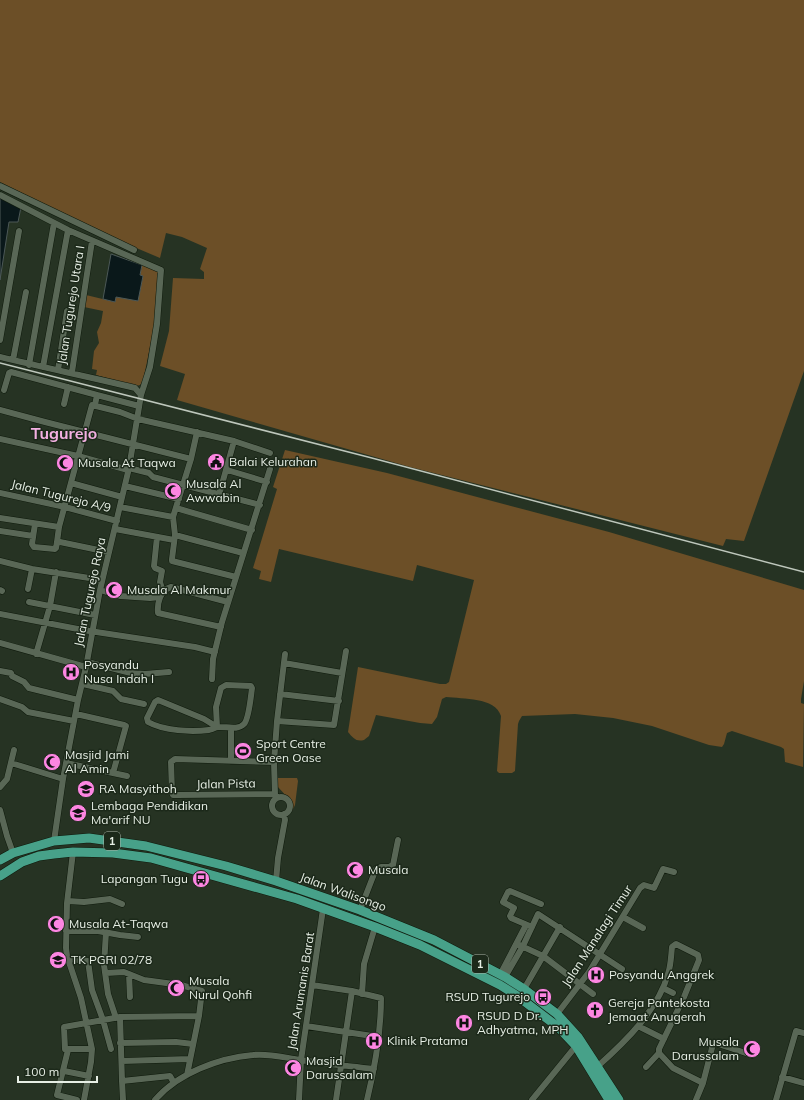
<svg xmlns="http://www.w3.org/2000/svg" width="804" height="1100" viewBox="0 0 804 1100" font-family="Mulish,sans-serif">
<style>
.green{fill:#6c4f27}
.water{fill:#0a181a;stroke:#4c5857}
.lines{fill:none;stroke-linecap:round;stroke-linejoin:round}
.minor-casing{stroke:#0f1a0c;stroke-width:7}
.highway-casing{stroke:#0f1a0c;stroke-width:10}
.minor{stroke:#596756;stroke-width:6}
.highway{stroke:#47a189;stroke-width:9}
.rail{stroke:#bec7bc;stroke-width:1.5}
.labels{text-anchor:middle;stroke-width:3;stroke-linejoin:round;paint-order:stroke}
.shield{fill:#1c291a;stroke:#aab4a8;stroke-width:1}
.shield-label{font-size:11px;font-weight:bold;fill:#e7efe5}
.street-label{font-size:12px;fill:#e7efe5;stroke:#1c291a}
.poi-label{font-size:12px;fill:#e7efe5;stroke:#1c291a;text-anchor:start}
.district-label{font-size:16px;font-weight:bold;fill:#f3b0e2;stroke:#1c291a}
</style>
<rect width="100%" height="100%" fill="#263323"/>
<!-- green -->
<path class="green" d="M0,0H804V371L744,541L726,539L723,546L410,467L177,400L185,374L160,366L169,331L173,278L204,279V272L200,269L207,248L182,237L166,233L160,258L101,233L0,182Z
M142,265L158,271V274L155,323L143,381L140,385L136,386L96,375L97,370L92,369L94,351L99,343L97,332L101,323L103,311L84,307L86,295L115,302L116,297L142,276L140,275Z
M285,450L387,473L609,532L804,590V681L801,699V703L804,704L803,767L785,762L784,749L781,747L732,731L727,733L724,744L722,747L709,745L652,726L613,718L575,714L522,716L519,721L518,724L515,771L512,773H499L497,771L501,716C495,697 463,699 446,697L442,699L437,717L432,724L420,723L376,715L369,736L364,740C356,742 353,738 348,732L358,667L440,684H446L449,682L474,580L417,565L413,581L279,549L271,582L259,579L261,571L253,568L277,489L273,487Z
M277,778H297L298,781L295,805L292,811L290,800L277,786Z"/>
<!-- water -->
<path class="water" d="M0,196L21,207L18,222H9L0,280Z
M111,254L142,265L140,275L143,276L138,301L116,297L115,302L103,299Z"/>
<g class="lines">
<defs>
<path id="minor" d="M0,186L134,250
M0,195L68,230L161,270L157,324L150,367L141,395L129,468L100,590L86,667L78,700L63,779L54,841
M0,340L19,231
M0,357C45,368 90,377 135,388L141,395
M13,360L26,292
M29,365L54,223
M43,367L68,230
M58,370L67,311
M72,372L92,241
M4,390L9,373L11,372L97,395
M64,404L68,387
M95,405L97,395L139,406
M0,410L45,422L191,459
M197,432L191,459L173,517L175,535L172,559V561L236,577
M0,439L78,456L128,470
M129,468L149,473L153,477L260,505
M227,470L267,482
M71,483L122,497
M125,486L179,499
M0,493L65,507L117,521
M219,495L234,441
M120,507L173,517
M176,508L252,530
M0,518L59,527
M35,524L32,544L34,547L55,549L56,548L57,542H60L108,552
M115,529L174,540
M0,531L33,536
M175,535L243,553
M157,537L154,566L155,568L162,571L160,582L163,592
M57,542L59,527L92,405L120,412L138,419L234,441L270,453
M0,561L32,569L102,580
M28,589L32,569
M0,590L2,591
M100,590L120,596L150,598L160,597
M29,602L95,615
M0,614L83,630L195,647L215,652
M221,627L158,613C157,604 160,590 171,587L228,602
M0,643L86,667
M36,654L50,606L56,572
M87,662L131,673L145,674L169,672
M284,663L342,673
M0,671L11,673L12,676L24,682L29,688L78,700
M212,679L213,659L222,622L270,469
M83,684L113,691L121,699L144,704
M280,694L339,701
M0,699L22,707L28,712L74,721
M76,714L124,725L126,726L113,773
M277,721L334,725L346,651
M217,727L216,707L221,688L226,685L251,686L252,688C251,695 249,719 244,724C237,731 226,726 217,727C215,728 212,729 209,730C191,732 164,731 148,722L147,718L155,702L158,700L204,719L217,727
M231,761V728
M274,762L175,759L171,762L172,792L173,795H177L275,794
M11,763L63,779
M66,763L127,776
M0,787L7,779L14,750
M272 806a9 9 0 1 1 18 0a9 9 0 1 1-18 0Z
M277,798L275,794L274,762L277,721L285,654
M0,810L7,836L13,853
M73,852L67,903L66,948L67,956L81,998L92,1049L91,1062L84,1100
M276,881L278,858L285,820L284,814
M68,901L84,902L110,899L122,904
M360,910L376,869L381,867H389L393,865L398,840
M623,917L643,928
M532,927L511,918L510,916L514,908L503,902L508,892L510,891L541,904
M66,931H98L120,935L138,937
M106,932L104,965L108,994L116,1018
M517,944L543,956L593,994
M69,959L88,961L92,990L103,1020L111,1049
M106,973L124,972L144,980L181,985L202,991L199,1016L187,1075
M129,974L130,997
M500,975L526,925
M505,977L523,946L538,914L622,969
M312,985L352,991L381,998C381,1033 375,1067 367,1100
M663,988L673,993
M524,989L560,927
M362,994L364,964L375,927
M557,1014L589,972L640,888L644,885L654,888L663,869L674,872
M120,1017L122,1081L170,1076L174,1083
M306,1026L379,1037
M638,1026L664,1039
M120,1043L176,1042L193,1044
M92,1049H65L64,1027L120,1017L199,1016
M68,1050L57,1095L77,1100
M122,1061L190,1059
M598,1066C625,1042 658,1010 668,974C671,965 671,956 672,947L676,944L698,955L699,960L684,997L659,1049V1053L673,1068L703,1083
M646,1067L659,1053
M64,1071L89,1076
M782,1077L804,1083
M122,1081L123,1100
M155,1100C178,1073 219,1058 253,1055C268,1053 286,1058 301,1060C325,1064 350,1066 374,1069
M299,1100L301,1060L323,909
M336,1100L352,991
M532,1100L576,1046
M696,1100L703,1083L713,1044L715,1043L752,1055
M776,1100L796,1031L804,1033"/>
<path id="highway" d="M0,860L13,853L54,841L89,838L146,846L226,866L276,881L360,910L434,940L505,977L524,989L557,1014L578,1037L619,1100
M0,876L22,862L39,856L54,854L73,852L113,853L151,858L297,899L375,927L420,945L500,985L516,995L558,1027L576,1046L609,1100"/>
</defs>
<!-- minor casing -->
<use href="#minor" class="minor-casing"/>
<!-- highway casing -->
<use href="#highway" class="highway-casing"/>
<!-- minor -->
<use href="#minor" class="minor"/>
<!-- highway -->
<use href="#highway" class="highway"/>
<!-- rail -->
<path class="rail" d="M0,363L368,457L804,572"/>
</g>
<!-- icons -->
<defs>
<symbol id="civic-disc" viewBox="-11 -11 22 22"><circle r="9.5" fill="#fd86e2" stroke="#1c291a"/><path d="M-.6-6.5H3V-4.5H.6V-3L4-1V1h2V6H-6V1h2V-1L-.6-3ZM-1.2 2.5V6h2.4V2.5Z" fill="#111"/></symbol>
<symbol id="mosque-disc" viewBox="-11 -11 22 22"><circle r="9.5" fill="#fd86e2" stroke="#1c291a"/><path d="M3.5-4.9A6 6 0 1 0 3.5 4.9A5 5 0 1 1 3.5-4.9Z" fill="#111"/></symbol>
<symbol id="hospital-disc" viewBox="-11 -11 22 22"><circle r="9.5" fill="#fd86e2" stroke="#1c291a"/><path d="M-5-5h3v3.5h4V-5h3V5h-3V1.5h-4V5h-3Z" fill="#111"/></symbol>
<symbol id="stadium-disc" viewBox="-11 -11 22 22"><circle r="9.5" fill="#fd86e2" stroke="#1c291a"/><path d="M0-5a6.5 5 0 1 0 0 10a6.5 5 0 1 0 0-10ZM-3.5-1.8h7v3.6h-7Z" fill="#111"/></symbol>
<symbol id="school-disc" viewBox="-11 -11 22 22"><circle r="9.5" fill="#fd86e2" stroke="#1c291a"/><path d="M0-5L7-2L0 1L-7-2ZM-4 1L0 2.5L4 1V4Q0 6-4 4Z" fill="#111"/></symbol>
<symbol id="bus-disc" viewBox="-11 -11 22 22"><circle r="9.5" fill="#fd86e2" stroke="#1c291a"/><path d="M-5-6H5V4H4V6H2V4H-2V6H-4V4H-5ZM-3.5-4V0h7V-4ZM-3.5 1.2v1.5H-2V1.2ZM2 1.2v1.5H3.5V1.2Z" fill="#111"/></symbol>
<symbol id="church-disc" viewBox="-11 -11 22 22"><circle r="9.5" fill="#fd86e2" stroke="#1c291a"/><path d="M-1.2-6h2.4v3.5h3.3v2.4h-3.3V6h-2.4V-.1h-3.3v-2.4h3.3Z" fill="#111"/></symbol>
</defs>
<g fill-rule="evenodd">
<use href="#civic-disc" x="206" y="452" width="20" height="20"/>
<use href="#mosque-disc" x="55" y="453" width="20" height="20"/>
<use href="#mosque-disc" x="163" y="481" width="20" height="20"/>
<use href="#mosque-disc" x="104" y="580" width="20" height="20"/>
<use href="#hospital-disc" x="61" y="662" width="20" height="20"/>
<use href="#stadium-disc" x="233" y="741" width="20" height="20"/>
<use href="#mosque-disc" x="42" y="752" width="20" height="20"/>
<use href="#school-disc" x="76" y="779" width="20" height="20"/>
<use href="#school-disc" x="68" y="803" width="20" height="20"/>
<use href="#mosque-disc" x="345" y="860" width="20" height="20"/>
<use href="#bus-disc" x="191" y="869" width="20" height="20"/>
<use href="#mosque-disc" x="46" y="914" width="20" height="20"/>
<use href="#school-disc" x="48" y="950" width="20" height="20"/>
<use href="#hospital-disc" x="586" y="965" width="20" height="20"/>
<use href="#mosque-disc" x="166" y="978" width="20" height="20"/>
<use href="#bus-disc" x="533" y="987" width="20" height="20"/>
<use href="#church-disc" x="585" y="1000" width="20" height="20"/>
<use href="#hospital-disc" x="454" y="1013" width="20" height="20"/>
<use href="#hospital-disc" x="364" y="1031" width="20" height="20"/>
<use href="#mosque-disc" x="742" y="1039" width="20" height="20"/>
<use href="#mosque-disc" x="283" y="1058" width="20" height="20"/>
</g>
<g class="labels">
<!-- shield labels -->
<g class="shield">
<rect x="104" y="832" width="16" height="18" rx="3"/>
<rect x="472" y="955" width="16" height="18" rx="3"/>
</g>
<g class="shield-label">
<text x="112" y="845">1</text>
<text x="480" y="968">1</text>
</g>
<!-- street labels -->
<g class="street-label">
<text transform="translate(71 305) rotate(-81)" y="4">Jalan Tugurejo Utara I</text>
<text transform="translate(61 496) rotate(14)" y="4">Jalan Tugurejo A/9</text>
<text transform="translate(90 592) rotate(-78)" y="4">Jalan Tugurejo Raya</text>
<text transform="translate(226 784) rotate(-1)" y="4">Jalan Pista</text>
<text transform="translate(343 892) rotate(20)" y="4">Jalan Walisongo</text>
<text transform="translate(597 936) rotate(-57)" y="4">Jalan Manalagi Timur</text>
<text transform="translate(301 991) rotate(-81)" y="4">Jalan Arumanis Barat</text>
</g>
<!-- poi labels -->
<g class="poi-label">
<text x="229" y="466">Balai Kelurahan</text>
<text x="78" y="467">Musala At Taqwa</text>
<text x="186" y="488">Musala Al<tspan x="186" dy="14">Awwabin</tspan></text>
<text x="127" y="594">Musala Al Makmur</text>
<text x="84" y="669">Posyandu<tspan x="84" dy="14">Nusa Indah I</tspan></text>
<text x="256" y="748">Sport Centre<tspan x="256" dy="14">Green Oase</tspan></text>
<text x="65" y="759">Masjid Jami<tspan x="65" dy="14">Al Amin</tspan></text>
<text x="99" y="793">RA Masyithoh</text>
<text x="91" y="810">Lembaga Pendidikan<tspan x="91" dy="14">Ma'arif NU</tspan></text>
<text x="368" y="874">Musala</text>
<text x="188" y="883" text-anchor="end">Lapangan Tugu</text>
<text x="69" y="928">Musala At-Taqwa</text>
<text x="71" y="964">TK PGRI 02/78</text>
<text x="609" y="979">Posyandu Anggrek</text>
<text x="189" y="985">Musala<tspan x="189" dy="14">Nurul Qohfi</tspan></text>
<text x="530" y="1001" text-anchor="end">RSUD Tugurejo</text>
<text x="608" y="1007">Gereja Pantekosta<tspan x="608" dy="14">Jemaat Anugerah</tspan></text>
<text x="477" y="1020">RSUD D Dr.<tspan x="477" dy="14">Adhyatma, MPH</tspan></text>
<text x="387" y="1045">Klinik Pratama</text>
<text x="739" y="1046" text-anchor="end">Musala<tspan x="739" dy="14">Darussalam</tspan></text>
<text x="306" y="1065">Masjid<tspan x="306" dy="14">Darussalam</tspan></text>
</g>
<!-- district labels -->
<g class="district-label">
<text x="64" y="439">Tugurejo</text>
</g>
</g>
<!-- scale -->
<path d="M18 1076v6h79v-6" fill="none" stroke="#e7efe5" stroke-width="2"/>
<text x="24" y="1076" font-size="12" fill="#e7efe5" stroke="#1c291a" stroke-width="3" paint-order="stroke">100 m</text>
</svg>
